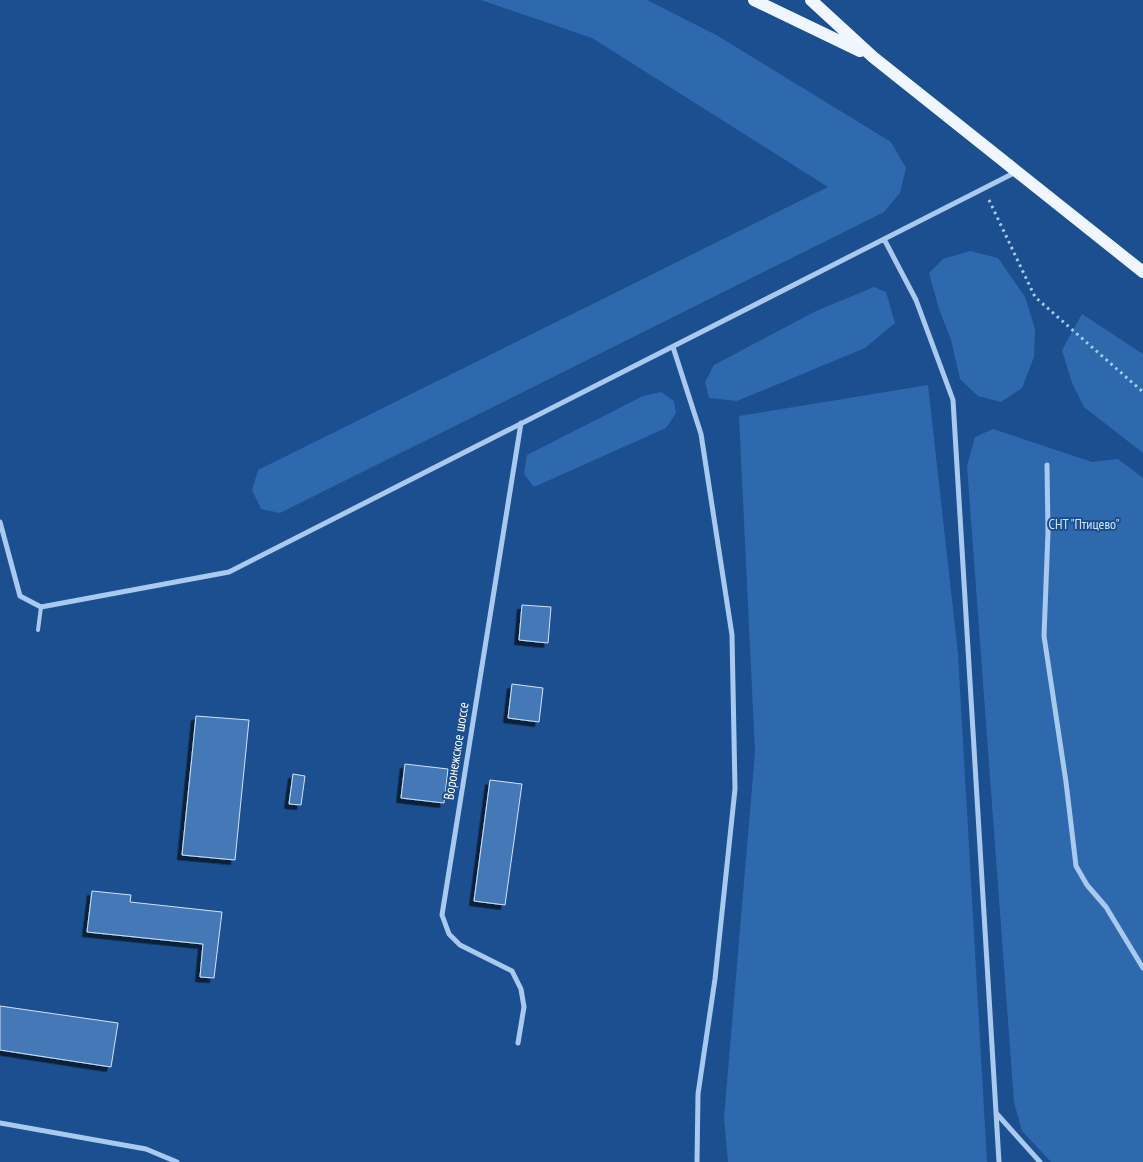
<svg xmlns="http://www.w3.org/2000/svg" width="1143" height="1162" viewBox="0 0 1143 1162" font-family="'PT Sans Narrow',sans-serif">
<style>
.green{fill:#2e69ad}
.building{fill:#4478b7;stroke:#cfe3fa;filter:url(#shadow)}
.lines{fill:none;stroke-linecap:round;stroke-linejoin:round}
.path{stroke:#a9c9ee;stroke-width:3;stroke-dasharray:2.5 4;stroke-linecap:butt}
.service{stroke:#a9c9ee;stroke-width:4}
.minor{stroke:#a9c9ee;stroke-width:5}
.primary{stroke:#f0f6ff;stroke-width:12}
.labels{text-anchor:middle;stroke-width:4;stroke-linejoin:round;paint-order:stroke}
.park-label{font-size:14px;fill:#cfe3fa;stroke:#1b4f8f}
.street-label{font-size:14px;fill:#fff;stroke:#1b4f8f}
</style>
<defs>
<filter id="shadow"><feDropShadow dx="-4.5" dy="4.5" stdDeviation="0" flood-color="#0009"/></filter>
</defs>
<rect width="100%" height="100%" fill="#1b4f8f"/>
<!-- green -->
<path class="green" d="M481,0H647L718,36L891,142L906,168L900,193L884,212L280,513L261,509L252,490L258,470L828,187L592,38Z
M970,251L998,258L1025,297L1035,329L1034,357L1022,388L1001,402L978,396L960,379L951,340L939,309L929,273L943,259Z
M874,287L886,292L895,323L865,348L737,401L709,398L705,382L714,365L816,311Z
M1082,314L1143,354V453L1084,407L1072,383L1062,350Z
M928,385L958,654L987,1162H728L724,1118L755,752L739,416Z
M661,392L674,401L676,413L666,428L534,487L524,474L527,455L643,396Z
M993,429L1092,462L1118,459L1143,478V1162H1051L1022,1131L1014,1102L967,466L975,437Z"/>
<!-- building -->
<path class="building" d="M522,605L551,607L548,643L519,640Z
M512,684L543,688L539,722L508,718Z
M196,716L249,720L235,860L182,855Z
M405,764L448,769L444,803L401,798Z
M293,774L305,776L301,805L289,804Z
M490,780L522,784L505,905L474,901Z
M92,891L131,895L130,902L222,912L214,978L200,977L203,944L87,932Z
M0,1006L118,1023L111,1067L0,1050Z"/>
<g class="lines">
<!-- path -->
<path class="path" d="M989,200L1035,297L1143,392"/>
<!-- service -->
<path class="service" d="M38,630L41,607"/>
<!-- minor -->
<path class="minor" d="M884,239L916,300L953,400L999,1162
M673,347L701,434L732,635L735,789L715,979L698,1094L697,1162
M1047,465L1048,532L1044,636L1066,782L1076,866L1087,885L1106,907L1143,968
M0,522L20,596L41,607L229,572L1016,172
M518,1043L524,1007L521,989L512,971L460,945L449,934L442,915L521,423
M997,1114L1040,1162
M0,1123L146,1149L177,1162"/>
<!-- primary -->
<path class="primary" d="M754,0L860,51
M811,0L873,57L1143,272"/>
</g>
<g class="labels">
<!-- park labels -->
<g class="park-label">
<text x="1084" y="529">СНТ "Птицево"</text>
</g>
<!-- street labels -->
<g class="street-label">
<text transform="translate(456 751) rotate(-81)" y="5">Воронежское шоссе</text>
</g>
</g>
</svg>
